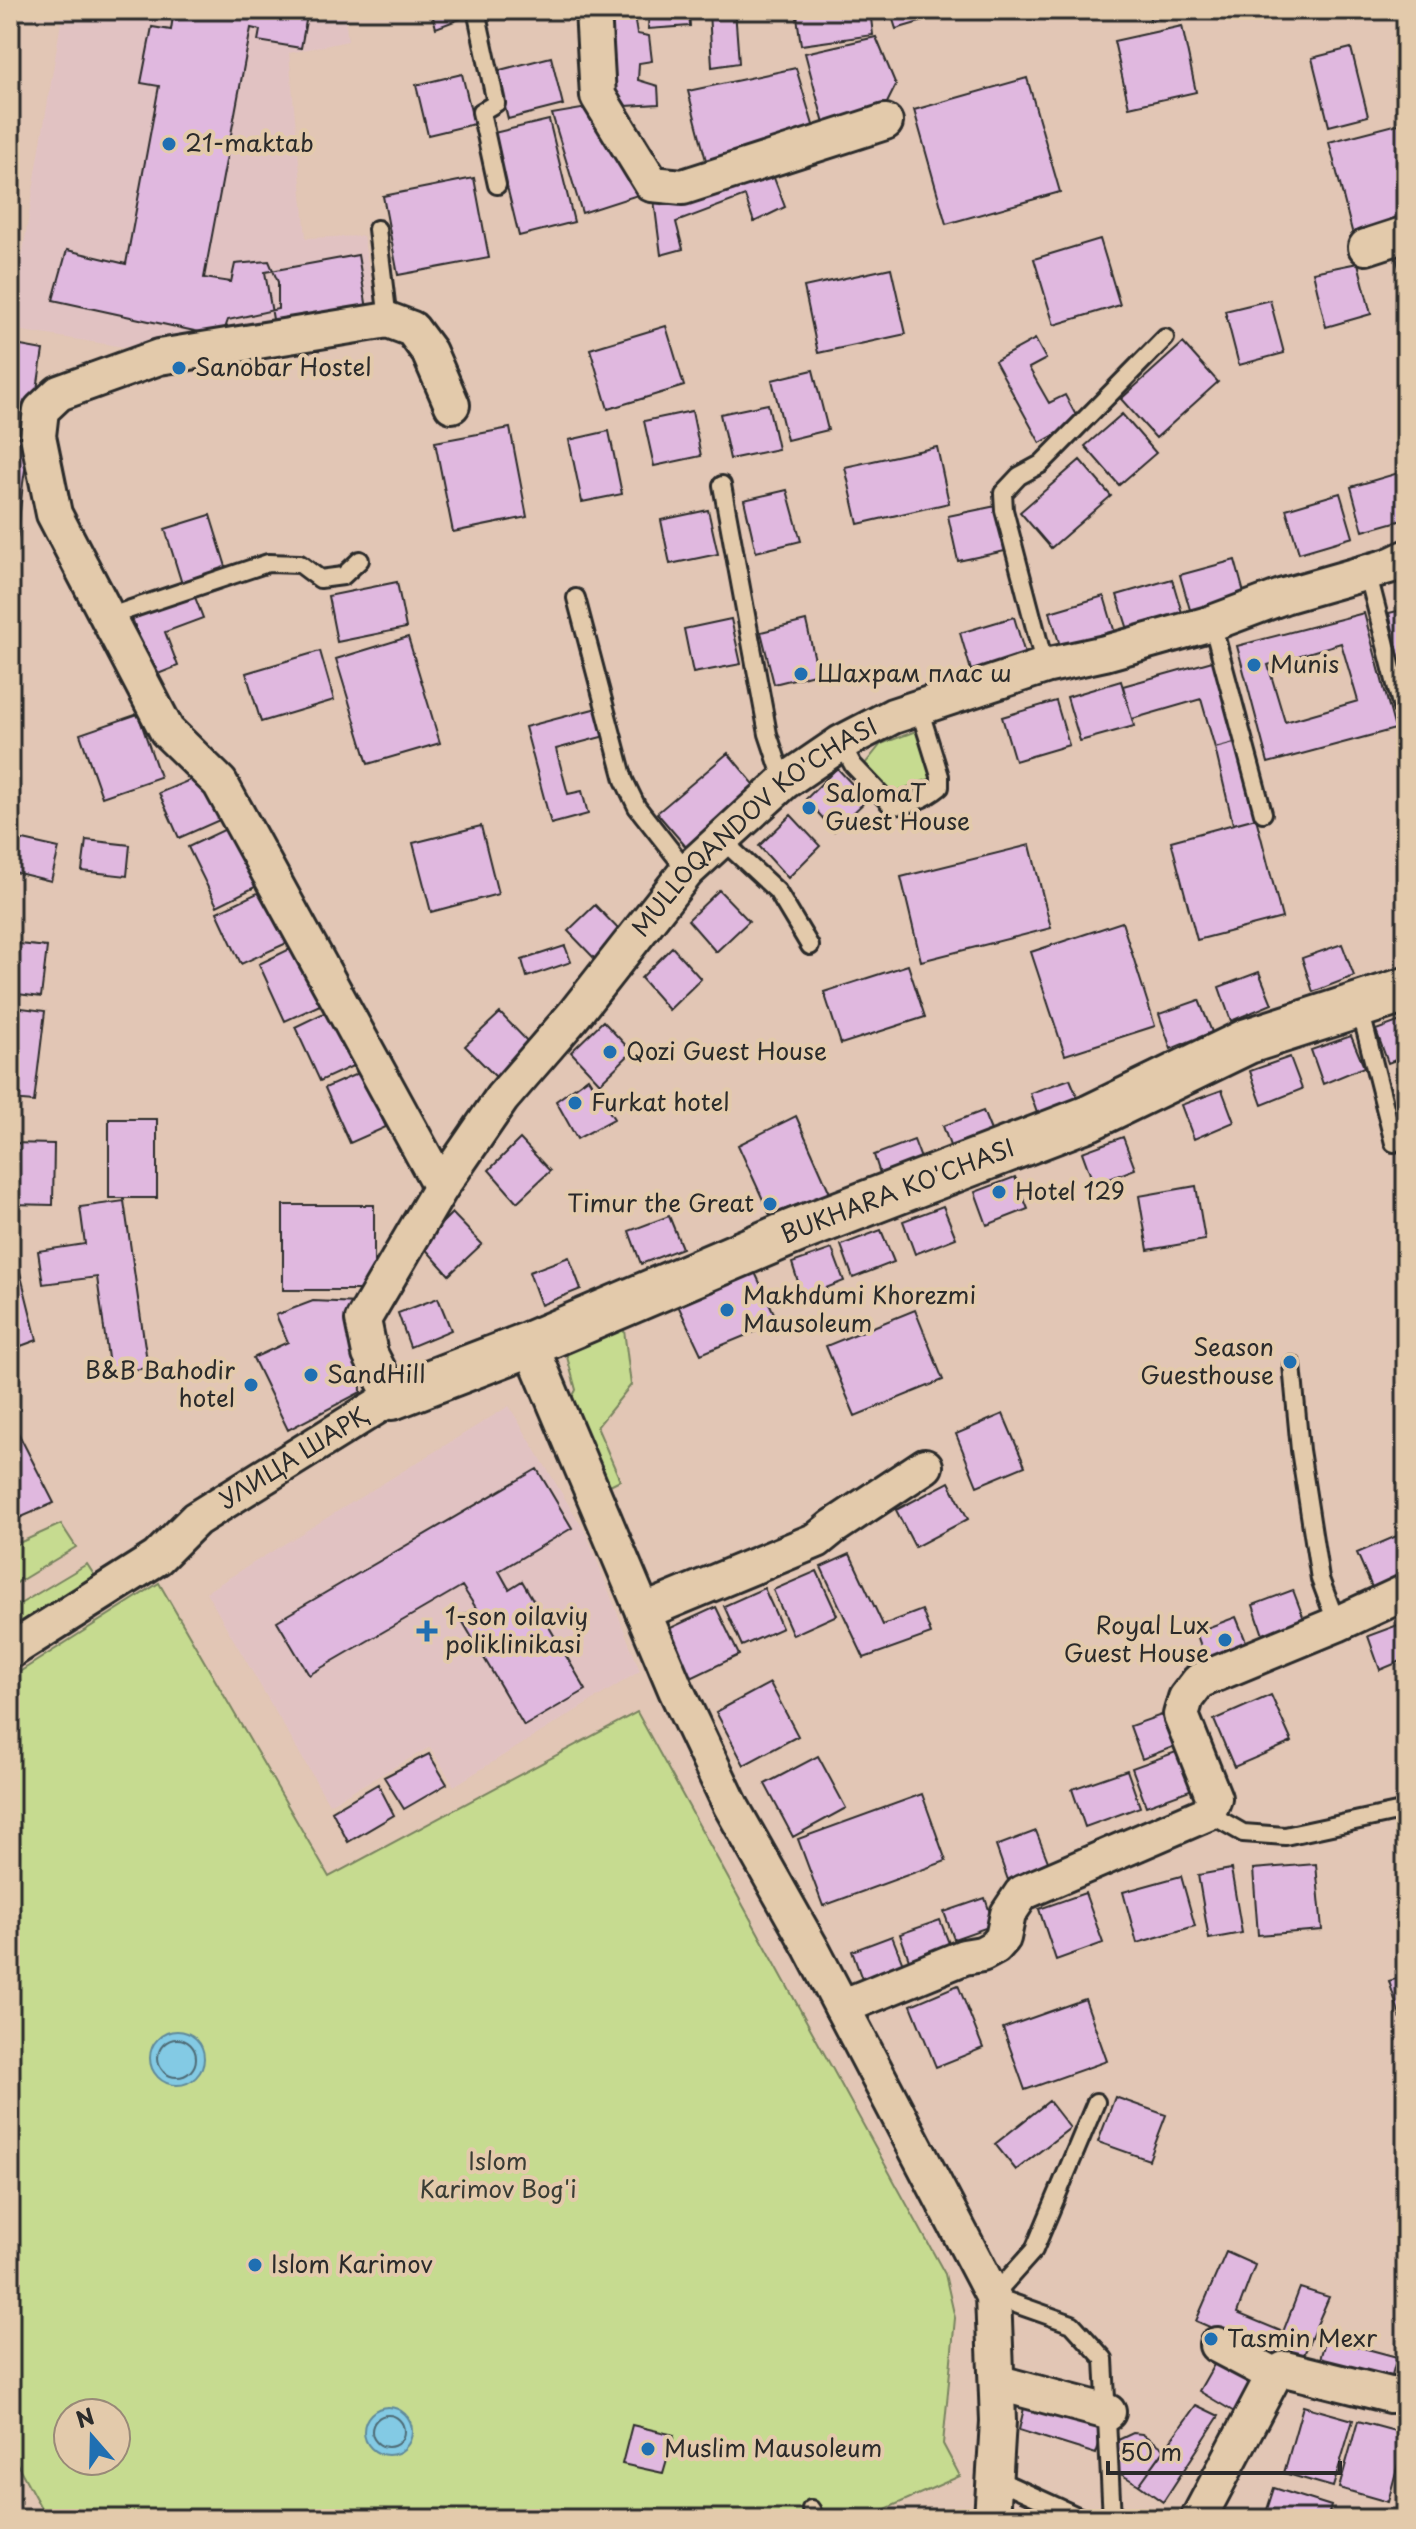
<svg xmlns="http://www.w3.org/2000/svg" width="1416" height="2529" viewBox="0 0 1416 2529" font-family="'Playpen Sans',sans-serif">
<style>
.built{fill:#e1c2c2}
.green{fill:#c6db90;stroke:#78835e;stroke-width:2;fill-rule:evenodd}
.water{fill:#83cae4;stroke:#608a9a;stroke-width:2}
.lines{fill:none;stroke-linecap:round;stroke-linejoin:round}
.shore{stroke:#4e6b75;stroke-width:2}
.building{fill:#e0b8df;stroke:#2b2b2b;stroke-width:2;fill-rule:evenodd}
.lane-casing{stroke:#2b2b2b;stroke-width:22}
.street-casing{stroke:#2b2b2b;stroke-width:40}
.secondary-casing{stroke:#2b2b2b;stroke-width:50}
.lane{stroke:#e3caab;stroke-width:16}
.street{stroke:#e3caab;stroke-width:34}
.secondary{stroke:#e3caab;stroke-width:44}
.poi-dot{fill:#1f6fb2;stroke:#e3caab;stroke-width:3}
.labels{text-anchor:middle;stroke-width:8;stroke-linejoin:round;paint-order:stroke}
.poi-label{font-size:24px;fill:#2b2b2b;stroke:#e3caab;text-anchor:start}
.street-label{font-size:24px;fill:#2b2b2b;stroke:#e3caab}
.park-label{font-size:24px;fill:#3a3d35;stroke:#e3caab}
</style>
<rect width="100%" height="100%" fill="#e2c6b5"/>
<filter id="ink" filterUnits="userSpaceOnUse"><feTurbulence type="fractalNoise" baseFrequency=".0125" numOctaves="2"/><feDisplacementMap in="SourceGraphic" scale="16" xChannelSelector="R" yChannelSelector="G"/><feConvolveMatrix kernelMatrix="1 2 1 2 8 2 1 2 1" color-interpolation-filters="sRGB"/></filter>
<g filter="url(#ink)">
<!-- built -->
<path class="built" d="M63,10H344L348,41L289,53L306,238L363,236L378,319L137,349L10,329Z
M509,1406L587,1535L640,1671L454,1786L430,1747L329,1804L206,1592Z"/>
<!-- green -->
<path class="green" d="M916,731L932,778L892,793L865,764L881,744Z
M622,1314L631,1385L597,1427L620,1480L602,1489L567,1407L576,1390L563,1342Z
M61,1524L76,1547L10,1587V1547Z
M87,1564L96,1578L10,1632V1610Z
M159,1583L329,1877L637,1712L945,2274L955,2318L943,2444L960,2476L863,2519H47L10,2451V1678ZM68,2413H116V2461H68Z"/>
<!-- water -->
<path class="water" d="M150 2058a27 27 0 1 1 54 0a27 27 0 1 1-54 0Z
M364 2431a24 24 0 1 1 48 0a24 24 0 1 1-48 0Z"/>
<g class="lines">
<!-- shore -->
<path class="shore" d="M158 2058a19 19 0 1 1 38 0a19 19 0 1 1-38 0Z
M372 2431a16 16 0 1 1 32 0a16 16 0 1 1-32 0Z"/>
</g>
<!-- building -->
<path class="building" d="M130,10H308L301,48L258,41L260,30L251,28L204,278L231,282L235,264L269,261L278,282V309L228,320L222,337L53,300L67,250L126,264L159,86L141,83L152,27L171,30L173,16Z
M431,10H464L465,17L436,28Z
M604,10H633L637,34L649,36L652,61L639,63L638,80L658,86L659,104L609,107Z
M649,10H689L690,26L648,29Z
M709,10H735L739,63L712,67Z
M796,10H870L873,35L801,45Z
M890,10H961L896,29Z
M1149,10H1232L1150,20Z
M1182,26L1196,92L1129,107L1114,41Z
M876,37L896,85L879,119L827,135L805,53Z
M1351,48L1368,116L1329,126L1312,58Z
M551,57L563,105L508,119L496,71Z
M796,68L816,135L709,172L688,91Z
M462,74L474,124L428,135L416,85Z
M1027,78L1060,192L946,224L914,110Z
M593,107L641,194L582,213L552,114Z
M549,120L574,222L519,236L494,133Z
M1406,122V222L1353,235L1329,142Z
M771,170L785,207L754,222L745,196L676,222L683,249L661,255L654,200Z
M474,178L489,258L398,275L383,196Z
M1100,239L1120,305L1054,325L1034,259Z
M1406,245V295L1394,248Z
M358,255L369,321L276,337L265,272Z
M1358,263L1371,314L1326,327L1313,272Z
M891,268L906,334L818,353L804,287Z
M1270,300L1284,353L1239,365L1225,311Z
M666,326L684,386L608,409L590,349Z
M1035,339L1046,359L1029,368L1049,403L1065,395L1079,421L1040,443L995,361Z
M1183,343L1218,382L1156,438L1121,399Z
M10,344L43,350L23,483L10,607Z
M813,370L828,430L787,440L772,380Z
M768,404L778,449L730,459L720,414Z
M692,411L701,456L654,466L644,421Z
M1122,414L1156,453L1119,485L1085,446Z
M510,428L527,517L453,532L435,442Z
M609,431L622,494L582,502L569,440Z
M937,447L949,503L858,524L845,467Z
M1080,460L1111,496L1051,548L1020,512Z
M1405,471L1406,519L1363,531L1351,487Z
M787,490L801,541L756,552L744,500Z
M1340,493L1353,537L1299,553L1286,509Z
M996,506L1005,551L958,561L948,516Z
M708,510L718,554L670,564L661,520Z
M210,515L227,570L182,584L165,529Z
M1235,560L1247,604L1193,620L1180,575Z
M1172,579L1185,623L1131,639L1117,595Z
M397,582L406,628L337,642L328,596Z
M193,592L203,618L165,632L178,666L153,676L131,615Z
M1104,596L1117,640L1063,656L1050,612Z
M1406,609V688L1389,613Z
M1364,613L1395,729L1268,763L1237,646ZM1341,643L1358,701L1285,722L1268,665Z
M1014,617L1027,661L973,677L960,633Z
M731,619L741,664L693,673L684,629Z
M806,621L818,673L774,684L761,632Z
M408,637L440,743L368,764L336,659Z
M320,651L334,700L261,722L246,673Z
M1216,660L1238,742L1215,748L1201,699L1132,719L1123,686Z
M1121,681L1134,726L1080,741L1067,697Z
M1056,701L1069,745L1015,761L1002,717Z
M601,707L609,735L556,749L568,794L582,791L588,814L551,824L525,727Z
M138,714L160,777L102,797L80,734Z
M1238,742L1256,818L1233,824L1215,748Z
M728,753L758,789L687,848L657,813Z
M837,768L867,800L834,831L806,799Z
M204,774L224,818L179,838L159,793Z
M791,815L820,846L788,878L759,846Z
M1256,818L1282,918L1197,940L1171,841Z
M481,826L498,894L431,912L413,843Z
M230,827L259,885L217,906L188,847Z
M10,837L59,848L51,881L10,871Z
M86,840L130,845L127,876L82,871Z
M1030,845L1051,928L921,961L901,877Z
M264,890L289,942L241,964L217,912Z
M719,890L749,921L716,952L688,920Z
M595,905L623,934L596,960L568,931Z
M1122,922L1155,1026L1065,1055L1031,952Z
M10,943L47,947L41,997L10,993Z
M1342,944L1354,976L1313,992L1302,958Z
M565,946L571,962L527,977L522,960Z
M294,947L320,1005L285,1021L259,964Z
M672,947L701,979L669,1010L641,978Z
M908,965L925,1017L841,1044L824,992Z
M1259,972L1272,1004L1231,1021L1219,987Z
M1199,1000L1212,1032L1171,1049L1159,1014Z
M14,1007L45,1011L34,1102L10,1100V1040Z
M330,1010L355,1065L320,1081L295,1027Z
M500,1013L532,1046L498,1079L465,1046Z
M1406,1019V1056L1388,1063L1376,1030Z
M603,1021L632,1052L600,1083L571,1052Z
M1351,1036L1364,1067L1323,1084L1311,1050Z
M1290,1057L1302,1089L1262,1105L1250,1071Z
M361,1072L386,1127L350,1143L325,1088Z
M588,1078L614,1119L577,1139L556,1101Z
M1070,1079L1083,1111L1042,1127L1030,1093Z
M1222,1090L1234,1122L1194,1139L1181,1105Z
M983,1111L996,1143L955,1160L943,1126Z
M796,1116L830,1193L770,1215L738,1145Z
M109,1119H157V1198H109Z
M1123,1137L1135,1169L1094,1185L1082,1152Z
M520,1139L550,1171L517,1202L489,1170Z
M914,1140L926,1172L885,1189L874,1155Z
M10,1143L54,1144L53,1205L10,1204Z
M1015,1177L1028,1209L987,1225L975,1192Z
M1196,1186L1205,1240L1148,1250L1139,1196Z
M124,1201L148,1368L110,1373L97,1277L43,1284L38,1251L85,1244L80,1207Z
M283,1205H374V1290H283Z
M943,1206L956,1238L915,1254L903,1221Z
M452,1213L482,1244L449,1275L421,1244Z
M669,1216L682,1248L641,1264L629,1231Z
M881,1230L894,1262L853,1278L841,1245Z
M832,1249L844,1281L803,1297L792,1263Z
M569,1257L581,1289L541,1305L529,1272Z
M17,1260L37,1340L10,1350V1261Z
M752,1266L778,1322L701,1354L675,1299Z
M438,1298L451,1330L410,1347L398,1313Z
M313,1301L359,1303L361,1392L288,1430L253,1358L288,1342L276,1315Z
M915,1310L943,1380L855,1416L826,1346Z
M1003,1414L1025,1466L977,1486L956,1434Z
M10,1417L54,1503L10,1522Z
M537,1469L572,1528L499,1571L509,1589L522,1581L586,1690L524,1726L460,1617L476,1608L462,1586L309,1675L277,1621Z
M949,1482L968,1519L915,1547L896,1510Z
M1406,1532V1578L1374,1592L1357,1553Z
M850,1554L883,1625L922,1610L931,1634L864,1658L821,1567Z
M817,1571L837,1615L793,1635L773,1590Z
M764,1588L782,1628L742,1646L724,1606Z
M1293,1590L1305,1622L1264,1638L1253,1605Z
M716,1607L739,1655L687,1680L664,1631Z
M1236,1617L1249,1649L1208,1666L1196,1632Z
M1406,1622V1659L1380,1670L1368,1636Z
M770,1683L798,1736L744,1765L716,1712Z
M1271,1695L1292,1742L1234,1767L1214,1720Z
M1170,1712L1183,1743L1142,1759L1130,1726Z
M1187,1748L1201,1786L1146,1806L1132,1768Z
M429,1754L447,1784L404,1809L384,1777Z
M818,1756L846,1808L793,1837L765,1784Z
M1127,1770L1140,1807L1085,1827L1072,1789Z
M378,1784L394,1815L348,1842L332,1811Z
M922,1794L946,1861L823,1906L798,1839Z
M1036,1831L1049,1864L1008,1880L996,1846Z
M1316,1864L1322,1930L1258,1935L1253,1869Z
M1231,1869L1242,1933L1209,1939L1198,1875Z
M1181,1876L1195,1926L1137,1943L1123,1892Z
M1085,1893L1103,1943L1056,1960L1039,1909Z
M985,1898L994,1925L954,1939L944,1912Z
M940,1920L952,1951L912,1968L900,1934Z
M892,1936L905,1969L864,1985L852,1951Z
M1406,1976V2018L1401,2019L1389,1981Z
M958,1985L983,2048L936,2067L911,2005Z
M1085,1999L1107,2061L1025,2090L1003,2028Z
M1115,2097L1166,2115L1149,2160L1098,2142Z
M1049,2101L1070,2128L1016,2170L995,2144Z
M1226,2252L1255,2265L1237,2313L1283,2332L1300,2288L1329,2297L1299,2366L1196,2321Z
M1326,2338L1397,2357L1388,2389L1317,2370Z
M1399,2349L1406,2350V2383L1395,2381Z
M1220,2354L1263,2379L1241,2416L1199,2391Z
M1196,2405L1219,2416L1163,2502L1139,2485Z
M1303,2406L1353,2420L1333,2487L1284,2473Z
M1024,2408L1104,2427L1096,2454L1019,2430Z
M1358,2421L1406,2434L1388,2502L1339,2488Z
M632,2425L674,2435L663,2473L622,2464Z
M1133,2433L1142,2434L1165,2449L1139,2485L1114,2470L1116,2441Z
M1274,2488L1331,2506L1327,2519H1264Z"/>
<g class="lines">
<defs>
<path id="lane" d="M476,10L496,103L481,112L497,185
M377,229L388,320
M722,485L768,734L784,782
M1367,571L1402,708
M576,598L624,780L637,807L687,871
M107,617L268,563L300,564L320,579L343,576L360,560
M1212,623L1263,813
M1045,666L1004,510L1003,493L1019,476L1041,464L1165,338
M841,743L853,765L891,805C906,808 928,797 940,787V776L919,708
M722,840L777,891L810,946
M1359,1005L1394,1143
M1292,1365L1300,1450L1320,1579L1337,1624
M1208,1813L1243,1833L1285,1836L1406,1810
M1096,2102L1034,2250L993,2296L1072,2324L1104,2359L1112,2519
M994,2478L1084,2519
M811,2509L815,2519"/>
<g id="street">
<path d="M593,10L598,96L652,184L683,187L885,122"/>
<path d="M1366,247L1406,234"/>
<path d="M441,1187L220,783L167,731L54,514L38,436L41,410L59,393L159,357L388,320L412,329L429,352L452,405"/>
<path d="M530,1344L676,1690L731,1806L811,1948L993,2296L998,2421L992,2519"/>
<path d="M643,1612L817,1540L833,1527L925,1466"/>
<path id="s1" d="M10,1651L157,1558L196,1519L392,1397L370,1354L363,1320L441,1187L502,1098L573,1016L687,871L784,782L841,743L893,716L1045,666L1105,653L1212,623L1284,596L1389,566L1406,558"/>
<path d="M842,2007L964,1957L982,1954L995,1947L1003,1938L1008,1914L1022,1893L1208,1813L1214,1798L1181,1715L1186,1698L1199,1681L1337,1624L1406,1592"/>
<path d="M1217,2345L1274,2375"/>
<path d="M999,2383L1108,2412"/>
<path d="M1198,2519L1274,2375L1285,2369L1390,2395H1406"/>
</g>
<g id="secondary">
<path id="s2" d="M392,1397L530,1344L795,1231L1089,1118L1248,1041L1406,990"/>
</g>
</defs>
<!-- lane casing -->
<use href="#lane" class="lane-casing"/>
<!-- street casing -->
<use href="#street" class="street-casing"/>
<!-- secondary casing -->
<use href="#secondary" class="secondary-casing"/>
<!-- lane -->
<use href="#lane" class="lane"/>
<!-- street -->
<use href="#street" class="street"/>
<!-- secondary -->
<use href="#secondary" class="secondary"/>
</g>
</g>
<!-- markers -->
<g class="poi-dot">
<circle cx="169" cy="144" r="8"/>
<circle cx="179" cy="368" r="8"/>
<circle cx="1254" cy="665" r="8"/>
<circle cx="801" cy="674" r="8"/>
<circle cx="809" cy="808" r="8"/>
<circle cx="610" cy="1052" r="8"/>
<circle cx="575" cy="1103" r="8"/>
<circle cx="999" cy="1192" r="8"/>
<circle cx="770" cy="1204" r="8"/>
<circle cx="727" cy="1310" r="8"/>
<circle cx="1290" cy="1362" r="8"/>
<circle cx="311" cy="1375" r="8"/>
<circle cx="251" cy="1385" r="8"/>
<path d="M423 1619h8v8h8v8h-8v8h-8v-8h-8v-8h8z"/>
<circle cx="1225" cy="1640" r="8"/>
<circle cx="255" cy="2265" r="8"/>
<circle cx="1211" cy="2339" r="8"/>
<circle cx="648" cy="2449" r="8"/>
</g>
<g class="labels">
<!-- poi labels -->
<g class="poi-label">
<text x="185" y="152">21-maktab</text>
<text x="195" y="376">Sanobar Hostel</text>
<text x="1270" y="673">Munis</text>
<text x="817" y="682">Шахрам плас ш</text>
<text x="825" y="802">SalomaT<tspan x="825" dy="28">Guest House</tspan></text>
<text x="626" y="1060">Qozi Guest House</text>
<text x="591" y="1111">Furkat hotel</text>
<text x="1015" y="1200">Hotel 129</text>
<text x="754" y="1212" text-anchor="end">Timur the Great</text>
<text x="743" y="1304">Makhdumi Khorezmi<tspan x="743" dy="28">Mausoleum</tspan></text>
<text x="1274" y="1356" text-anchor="end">Season<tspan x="1274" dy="28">Guesthouse</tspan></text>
<text x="235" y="1379" text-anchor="end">B&amp;B Bahodir<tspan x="235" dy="28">hotel</tspan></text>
<text x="327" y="1383">SandHill</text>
<text x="445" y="1625">1-son oilaviy<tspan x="445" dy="28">poliklinikasi</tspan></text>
<text x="1209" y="1634" text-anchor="end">Royal Lux<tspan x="1209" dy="28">Guest House</tspan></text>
<text x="271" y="2273">Islom Karimov</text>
<text x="1227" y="2347">Tasmin Mexr</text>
<text x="664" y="2457">Muslim Mausoleum</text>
</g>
<!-- street labels -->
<g class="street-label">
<text dy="8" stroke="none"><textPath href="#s1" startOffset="1178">MULLOQANDOV KO'CHASI</textPath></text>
<text dy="8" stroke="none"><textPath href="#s2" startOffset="546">BUKHARA KO'CHASI</textPath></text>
<text dy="8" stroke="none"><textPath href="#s1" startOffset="344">УЛИЦА ШАРҚ</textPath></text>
</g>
<!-- park labels -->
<g class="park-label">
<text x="498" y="2170">Islom<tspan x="498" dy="28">Karimov Bog'i</tspan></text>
</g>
</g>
<!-- margin -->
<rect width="1416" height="2529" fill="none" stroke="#e3caab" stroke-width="40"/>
<rect x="20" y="20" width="1376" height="2489" fill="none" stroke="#2b2b2b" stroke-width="3" filter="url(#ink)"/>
<!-- north arrow -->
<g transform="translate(92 2437) rotate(340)"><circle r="38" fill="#e3caab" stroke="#998a78" stroke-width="2"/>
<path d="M0-6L14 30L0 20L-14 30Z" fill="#1f6fb2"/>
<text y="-12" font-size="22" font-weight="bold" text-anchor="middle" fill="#2b2b2b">N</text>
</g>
<!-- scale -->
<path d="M1108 2461v12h232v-12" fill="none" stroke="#2b2b2b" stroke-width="4"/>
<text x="1120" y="2461" font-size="24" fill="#2b2b2b" stroke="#e3caab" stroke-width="6" paint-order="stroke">50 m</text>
</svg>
